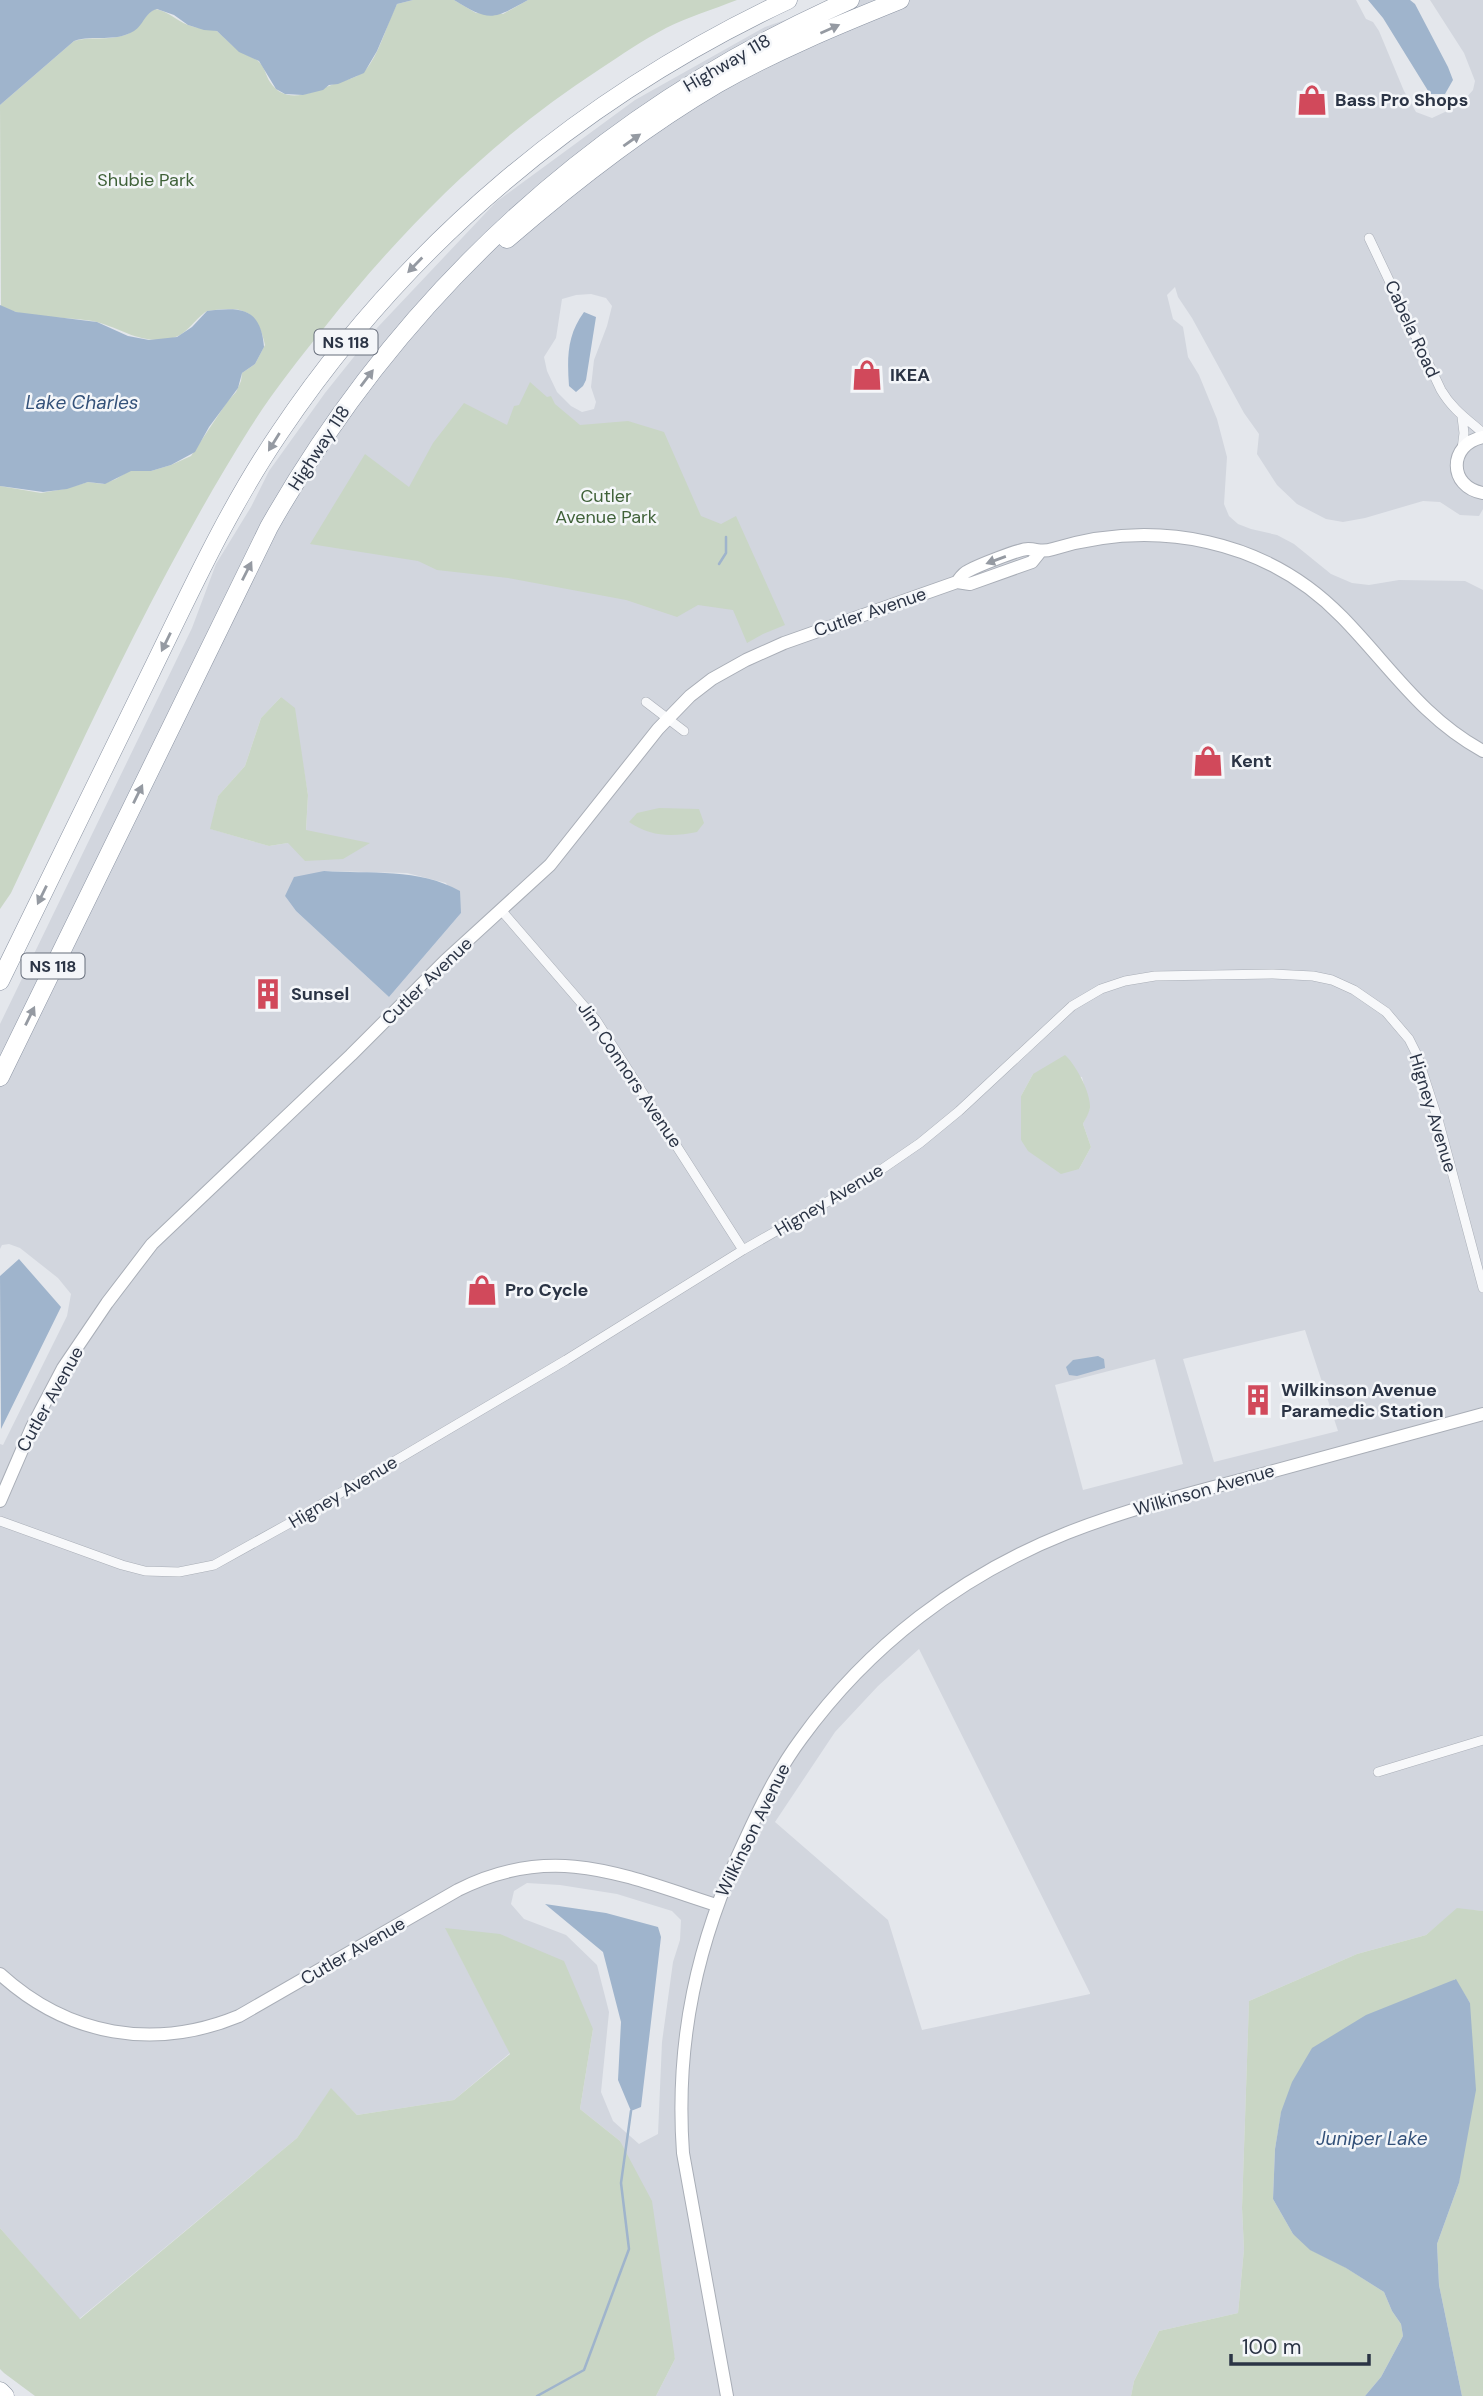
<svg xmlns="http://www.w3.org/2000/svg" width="1483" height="2396" viewBox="0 0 1483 2396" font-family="'DM Sans',sans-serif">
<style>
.built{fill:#d2d6de;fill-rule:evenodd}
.green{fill:#c9d6c5}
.water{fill:#9fb4cc}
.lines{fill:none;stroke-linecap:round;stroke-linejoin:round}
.stream{stroke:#9fb4cc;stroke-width:2.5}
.street-casing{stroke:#a9aeb7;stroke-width:10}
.secondary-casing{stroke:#a9aeb7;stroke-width:14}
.highway-casing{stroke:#8b94a3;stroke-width:19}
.street{stroke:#f7f8fa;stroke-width:9}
.secondary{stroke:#fff;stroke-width:12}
.highway{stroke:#fff;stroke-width:18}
.oneway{fill:#959aa2}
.labels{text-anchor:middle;stroke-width:5;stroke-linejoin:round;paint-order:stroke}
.shield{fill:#f4f6f9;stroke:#676e7b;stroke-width:2}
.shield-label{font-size:16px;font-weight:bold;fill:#2b3445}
.street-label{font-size:18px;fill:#2b3445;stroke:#f4f6f9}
.poi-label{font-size:18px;font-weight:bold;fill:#2b3445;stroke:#f4f6f9;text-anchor:start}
.park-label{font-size:18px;fill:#3f6138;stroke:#f4f6f9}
.water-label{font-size:19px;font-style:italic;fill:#34527a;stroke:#f4f6f9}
</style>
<rect width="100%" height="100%" fill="#e4e7ec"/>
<!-- built -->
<path class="built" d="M842,0H1356L1366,19L1373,22L1379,31L1404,91L1416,112L1432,118L1460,105L1473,90L1475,81L1464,53L1430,0H1483V509L1479,516L1460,515L1440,502L1423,501L1365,518L1343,522L1326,519L1297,504L1277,485L1257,454L1259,434L1244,413L1192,318L1178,297L1175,287L1167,295L1173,319L1183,327L1188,357L1199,375L1217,419L1227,457L1224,504L1229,516L1238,524L1251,529L1277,535L1294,544L1331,574L1352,583L1369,585L1399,580L1465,581L1483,590V1911L1457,1909L1426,1935L1357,1954L1249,2001L1242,2208L1244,2249L1238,2313L1159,2331L1134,2381L1131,2396H656L675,2359L620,2141L580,2109L593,2029L446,1929L510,2053L454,2100L357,2115L331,2089L297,2138L79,2319L0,2228V1444L3,1445L67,1316L71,1294L58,1278L20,1248L9,1244L2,1245L0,1249V1024L192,628L216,564L251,507L269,471L325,393L377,328L496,202L635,100L765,27ZM591,294L606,298L612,306L607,326L594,360L591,387L596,402L594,409L582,412L571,406L557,392L547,371L544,357L556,338L562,299L576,295ZM281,697L301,753L308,795L306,831L369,844L288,843L269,846L211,829L218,796L245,766L261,718ZM324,871L407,873L446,883L461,913L389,997L296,911L285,896ZM1033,1074L1082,1077L1090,1108L1083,1124L1091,1147L1079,1169L1021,1140V1096ZM1305,1330L1338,1431L1214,1462L1183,1359ZM1155,1359L1183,1464L1083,1490L1055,1385ZM919,1649L1090,1993V1994L922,2030L888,1920L775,1822L835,1732L878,1686ZM527,1883L560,1885L617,1894L672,1911L681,1920L680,1940L673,1962L662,2042L658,2134L639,2144L613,2121L601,2092L609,2012L597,1965L566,1935L524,1919L511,1904L514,1891Z"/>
<!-- green -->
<path class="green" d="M413,0H454L476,13L503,14L528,0H737C714,9 688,17 666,28C643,40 621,55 600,69C493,138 403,228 324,328C298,360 272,393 250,428C157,576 85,736 11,893L0,909V486L41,493L64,489L88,482L103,484L116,479L129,471H151L171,465L191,456L227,402L236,392L241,381L242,373L255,364L265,345C257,308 242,306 207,311C193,320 187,336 169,339C141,344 122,329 97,322C66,315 29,321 1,306L0,105L74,41C91,36 108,41 125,35C140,30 142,16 155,9C170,12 175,20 188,25C198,29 207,28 217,31C225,38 233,47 241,52C247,56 255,57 260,63C265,68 266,76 270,82C285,105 310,93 329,86C344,79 360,80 370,64C382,46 387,23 397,4Z
M530,382L547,397L551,396L555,404L580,425L628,421L664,432L701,516L721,524L736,516L785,625L763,634L747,643L733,610L698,605L677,617L626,600L508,578L437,570L418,561L310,544L365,454L409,487L433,443L464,403L507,425L514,406L519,405Z
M281,697L295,708L308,795L306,830L370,843L343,859L305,861L288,843L269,846L210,829L218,796L245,766L261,718Z
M659,808L699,809L704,823L697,832C672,837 651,837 629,822L637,813Z
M1065,1055C1076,1065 1091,1093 1090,1108C1089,1113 1085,1120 1083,1124L1091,1147L1079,1169L1061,1174L1028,1151L1021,1140V1096L1033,1074Z
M1457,1908L1483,1911V2396H1462L1439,2285L1437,2244L1459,2183L1470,2003L1455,1979L1281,2113L1275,2149L1273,2199L1293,2234L1384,2292L1392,2311L1401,2324L1403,2336L1381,2377L1365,2396H1131L1134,2381L1159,2331L1238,2313L1244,2249L1242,2208L1249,2001L1357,1954L1426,1935Z
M445,1928L500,1934L564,1961L593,2029L580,2109L620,2141L652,2201L675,2359L656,2396H35L4,2373L0,2369V2228L80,2319L297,2138L331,2088L357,2115L454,2100L510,2054Z"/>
<!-- water -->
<path class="water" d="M0,0H413L397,4L377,51L364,73L338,84L329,85L323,90L303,95L285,94L276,89L259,61L239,52L217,31L204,30L188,25L174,15L157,9C144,13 144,25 134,31C114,43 94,34 74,41L0,105Z
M454,0H528C492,20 490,22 454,0Z
M1368,0H1410L1415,4L1448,67L1453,80L1445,94H1430L1383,18Z
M0,305L16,312L97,322L128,336L149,340L177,337L192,327L207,311C240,307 261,307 264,347L255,364L242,373L238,388L209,427L195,452L171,465L151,471H131L105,484L88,482L67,489L43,492L0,486Z
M584,312L596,317L586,380L583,386L576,392L569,386C567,358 567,335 584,312Z
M324,871C369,874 419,868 460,891L461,913L389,997L296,911L285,896L294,877Z
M19,1259L61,1307L1,1429L0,1276Z
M1098,1356L1104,1359L1105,1368L1077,1376L1069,1375L1066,1367L1073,1360Z
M545,1904L606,1913L658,1927L661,1937L641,2107L631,2111L618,2080L621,2022L603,1952Z
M1456,1979L1470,2003L1476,2090L1459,2183L1437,2244L1439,2285L1462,2396H1365L1381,2377L1403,2336L1401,2324L1392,2311L1384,2292L1346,2268L1310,2250L1293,2234L1273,2199L1275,2149L1281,2112L1292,2082L1312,2048L1366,2015Z"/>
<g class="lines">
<!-- stream -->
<path class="stream" d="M719,564L726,553V537
M537,2396L584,2370L629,2249L621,2183L631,2111"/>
<defs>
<path id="street" d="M1369,238L1441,390C1452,409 1467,419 1483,433
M1462,417L1464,433L1462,449
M646,702L684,731
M501,910L596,1020L743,1250
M0,1521L122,1565L145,1571L179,1572L214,1565L288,1524L566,1360L743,1250L869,1178L920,1143L959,1111L1072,1006L1101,989L1125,981L1155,976L1273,974L1313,976L1332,980L1354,990L1386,1012L1409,1039L1417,1055L1439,1123L1483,1288
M1378,1772L1483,1740"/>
<path id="secondary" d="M1483,437C1448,444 1448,487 1483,493
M957,582C960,578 963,573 968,571C977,566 1019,549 1028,549C1039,549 1040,553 1053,549C1156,518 1266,539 1342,617C1389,665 1422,718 1483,751
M0,1501L32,1427L63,1368L107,1303L152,1244L351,1055L445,961L550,865L658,729L690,696L712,679L746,660L784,643L957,582L970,584L1032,562L1040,552
M0,1974C68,2036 154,2051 239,2016L458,1890C553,1842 623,1875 716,1905
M727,2396L683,2153C675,2041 697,1941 745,1840C761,1805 778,1770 801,1739C868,1646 961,1575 1067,1533C1125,1510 1187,1494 1248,1478C1326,1457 1405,1435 1483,1414"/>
<path id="highway" d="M507,239C573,182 642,128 717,84C775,51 838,25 900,0
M0,981C50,878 101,775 151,672C191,590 229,507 280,432C407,243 583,96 788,0
M0,1077L269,527C403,290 602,110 850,0
M0,2391L5,2396"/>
</defs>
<!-- street casing -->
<use href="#street" class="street-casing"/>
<!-- secondary casing -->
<use href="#secondary" class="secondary-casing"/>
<!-- highway casing -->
<use href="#highway" class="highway-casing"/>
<!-- street -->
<use href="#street" class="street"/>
<!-- secondary -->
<use href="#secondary" class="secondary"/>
<!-- highway -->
<use href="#highway" class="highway"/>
</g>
<!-- one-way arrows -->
<defs><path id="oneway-solid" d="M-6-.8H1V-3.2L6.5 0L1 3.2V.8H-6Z" transform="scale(1.75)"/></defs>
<g class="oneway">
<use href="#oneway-solid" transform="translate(830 29) rotate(-24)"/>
<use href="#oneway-solid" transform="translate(632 140) rotate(-35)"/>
<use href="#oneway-solid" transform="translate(415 265) rotate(134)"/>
<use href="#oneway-solid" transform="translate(367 378) rotate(-53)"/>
<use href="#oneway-solid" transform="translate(274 442) rotate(122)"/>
<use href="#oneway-solid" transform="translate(996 560) rotate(160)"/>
<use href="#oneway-solid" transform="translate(247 571) rotate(-63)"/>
<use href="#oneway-solid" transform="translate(166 642) rotate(116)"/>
<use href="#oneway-solid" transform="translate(138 794) rotate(-64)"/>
<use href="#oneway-solid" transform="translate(42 895) rotate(116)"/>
<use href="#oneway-solid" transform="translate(30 1016) rotate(-64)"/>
</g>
<!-- icons -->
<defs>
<symbol id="shop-bare" viewBox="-9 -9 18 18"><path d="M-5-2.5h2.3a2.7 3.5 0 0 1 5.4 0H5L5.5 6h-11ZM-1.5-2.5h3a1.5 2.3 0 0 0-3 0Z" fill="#d1495b" stroke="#f4f6f9" stroke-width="2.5" paint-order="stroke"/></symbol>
<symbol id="building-bare" viewBox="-9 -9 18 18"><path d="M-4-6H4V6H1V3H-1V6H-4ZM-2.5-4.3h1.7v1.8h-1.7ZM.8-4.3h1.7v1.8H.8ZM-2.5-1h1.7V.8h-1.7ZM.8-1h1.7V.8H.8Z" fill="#d1495b" stroke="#f4f6f9" stroke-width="2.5" paint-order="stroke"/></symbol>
</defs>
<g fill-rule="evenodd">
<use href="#shop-bare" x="1290" y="78" width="44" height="44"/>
<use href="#shop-bare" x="845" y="353" width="44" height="44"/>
<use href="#shop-bare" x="1186" y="739" width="44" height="44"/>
<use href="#building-bare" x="246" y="972" width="44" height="44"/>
<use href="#shop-bare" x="460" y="1268" width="44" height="44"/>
<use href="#building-bare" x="1236" y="1378" width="44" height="44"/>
</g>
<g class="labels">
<!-- shield labels -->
<g class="shield">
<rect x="314.5" y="329.5" width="63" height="25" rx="5"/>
<rect x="21.5" y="953.5" width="63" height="25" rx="5"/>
</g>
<g class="shield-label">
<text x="346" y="348">NS 118</text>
<text x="53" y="972">NS 118</text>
</g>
<!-- street labels -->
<g class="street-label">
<text transform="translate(727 63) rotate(-30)" y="6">Highway 118</text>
<text transform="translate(1412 329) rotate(65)" y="6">Cabela Road</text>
<text transform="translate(319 448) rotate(-57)" y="6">Highway 118</text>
<text transform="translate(870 612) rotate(-19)" y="6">Cutler Avenue</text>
<text transform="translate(427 981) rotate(-44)" y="6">Cutler Avenue</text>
<text transform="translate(630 1075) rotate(56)" y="6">Jim Connors Avenue</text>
<text transform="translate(1433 1113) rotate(73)" y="6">Higney Avenue</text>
<text transform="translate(829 1200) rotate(-31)" y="6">Higney Avenue</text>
<text transform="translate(50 1399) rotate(-61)" y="6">Cutler Avenue</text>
<text transform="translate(1204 1490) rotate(-16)" y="6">Wilkinson Avenue</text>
<text transform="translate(343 1492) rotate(-31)" y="6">Higney Avenue</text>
<text transform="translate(753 1830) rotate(-64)" y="6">Wilkinson Avenue</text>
<text transform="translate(353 1951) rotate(-30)" y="6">Cutler Avenue</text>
</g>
<!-- poi labels -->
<g class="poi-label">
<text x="1335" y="106">Bass Pro Shops</text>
<text x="890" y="381">IKEA</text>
<text x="1231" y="767">Kent</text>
<text x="291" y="1000">Sunsel</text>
<text x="505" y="1296">Pro Cycle</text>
<text x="1281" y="1396">Wilkinson Avenue<tspan x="1281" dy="21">Paramedic Station</tspan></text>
</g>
<!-- park labels -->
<g class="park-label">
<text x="146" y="186">Shubie Park</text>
<text x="606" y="502">Cutler<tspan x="606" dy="21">Avenue Park</tspan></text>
</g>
<!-- water labels -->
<g class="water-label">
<text x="82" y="409">Lake Charles</text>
<text x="1372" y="2145">Juniper Lake</text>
</g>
</g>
<!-- scale -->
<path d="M1231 2354v10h138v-10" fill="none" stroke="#2b3445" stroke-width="3.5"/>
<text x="1242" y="2354" font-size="21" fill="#2b3445" stroke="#f4f6f9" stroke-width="5" paint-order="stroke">100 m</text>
</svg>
